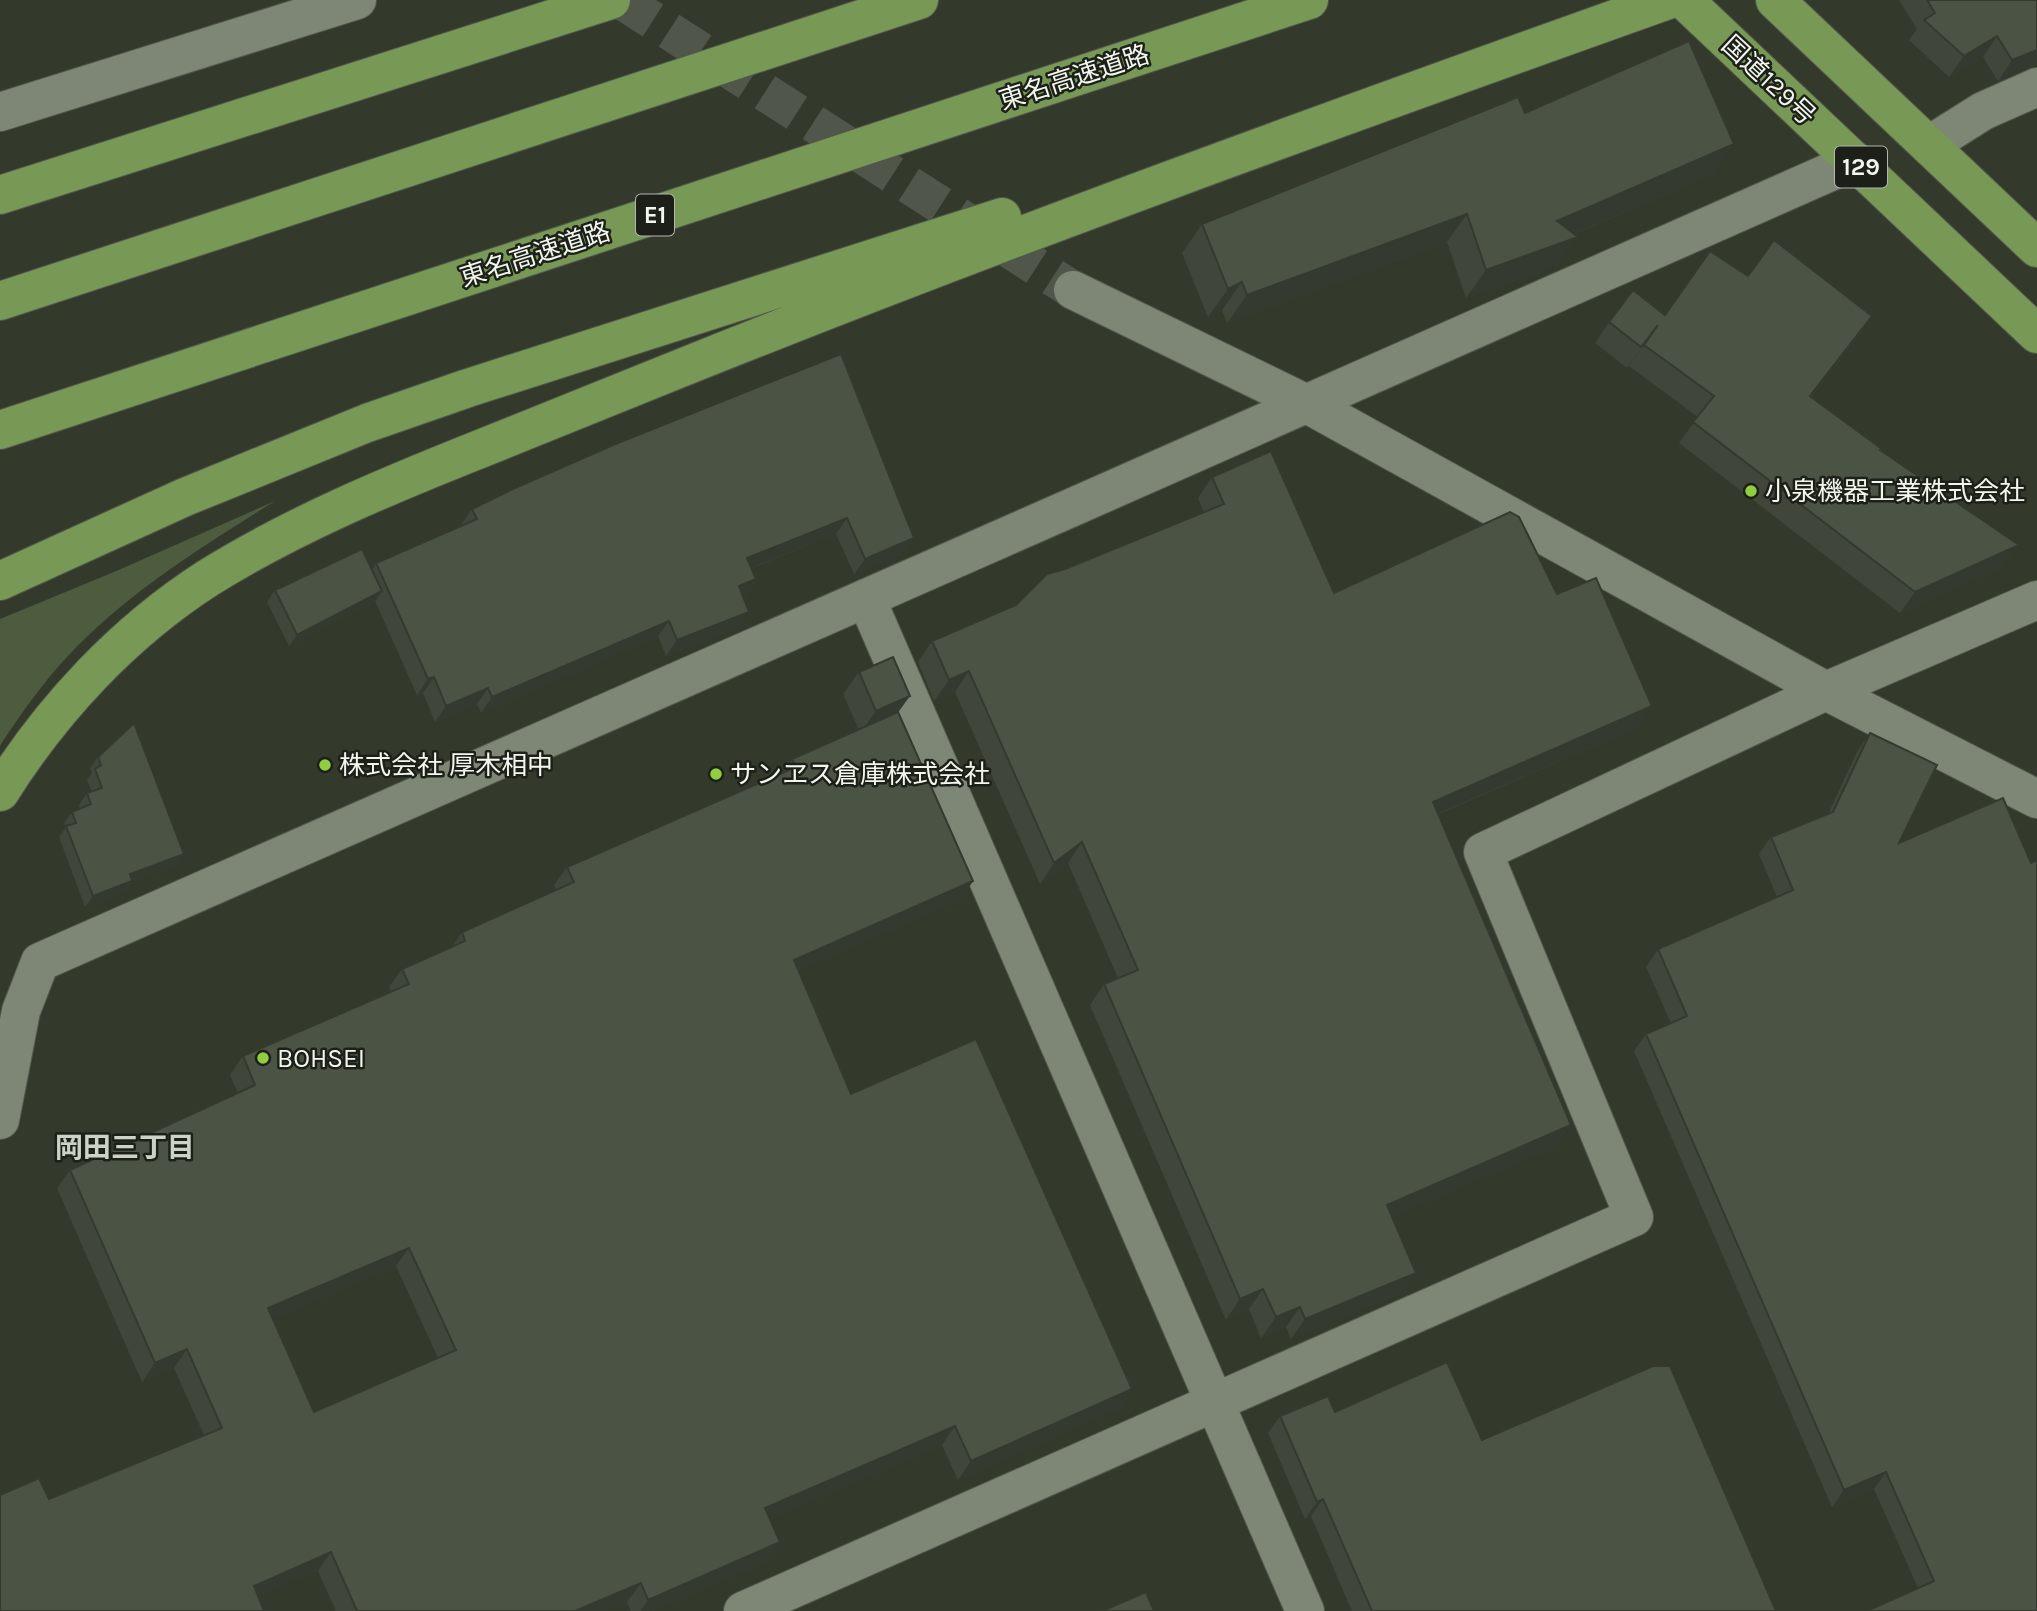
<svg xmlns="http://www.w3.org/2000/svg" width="2037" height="1611" viewBox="0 0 2037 1611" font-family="Karla,'Noto Sans JP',sans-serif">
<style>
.green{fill:#4d5c3e}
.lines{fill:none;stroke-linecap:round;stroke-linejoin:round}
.street-tunnel{stroke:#505649;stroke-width:38;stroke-dasharray:38 19;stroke-linecap:butt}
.street-casing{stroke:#52594d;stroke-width:40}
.highway-casing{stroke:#52594d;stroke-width:40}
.street{stroke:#7e8676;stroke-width:38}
.highway{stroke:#789855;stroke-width:38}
.wall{fill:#40473a;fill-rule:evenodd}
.shaded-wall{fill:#343a30}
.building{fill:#4b5344;stroke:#343a30;stroke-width:2;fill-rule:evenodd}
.poi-dot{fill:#90cd40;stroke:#1c2019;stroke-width:2.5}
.labels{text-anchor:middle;stroke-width:5;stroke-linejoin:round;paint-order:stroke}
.shield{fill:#1c2019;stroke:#b2b6ae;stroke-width:2}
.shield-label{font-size:24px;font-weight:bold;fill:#f2f7ee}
.street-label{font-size:26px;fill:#f2f7ee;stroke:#1c2019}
.poi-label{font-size:26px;fill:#f2f7ee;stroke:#1c2019;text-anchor:start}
.neighbourhood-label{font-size:28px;font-weight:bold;fill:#cbd4c3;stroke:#1c2019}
</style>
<rect width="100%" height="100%" fill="#333a2c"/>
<!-- green -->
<path class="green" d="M275,501C203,546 125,594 67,657C45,680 17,719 0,746V619L114,572Z"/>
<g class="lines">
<!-- street-tunnel -->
<path class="street-tunnel" d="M621,0L1073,290"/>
<defs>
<path id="street" d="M0,112L357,0
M1929,145L1983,111L2037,87
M1073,290L1309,405L1826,691L2037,799
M866,598L1305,1611
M0,1120L21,1011L40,962C645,693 1251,431 1855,161
M743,1611L1634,1217L1483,852L1826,691L2037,600"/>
<path id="highway" d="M1684,0L2037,334
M1775,0L2037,248
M0,195L611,0
M0,301L919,0
M0,430L1309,0
M0,581L185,497L367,423L468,388L1002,217
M0,792C53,708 124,632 208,578C293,525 387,486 480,449C547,422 614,395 681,368C1007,237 1337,118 1668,0"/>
</defs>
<!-- street casing -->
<use href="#street" class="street-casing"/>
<!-- highway casing -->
<use href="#highway" class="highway-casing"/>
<!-- street -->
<use href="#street" class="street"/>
<!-- highway -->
<use href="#highway" class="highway"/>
</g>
<!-- wall -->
<path class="wall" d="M1899,0H2037V64L1998,81L1983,57L1949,77L1909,40L1917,29Z
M1715,173L1574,234L1558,265L1466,298L1447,242L1227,323L1222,310L1208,317L1182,253L1202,224Z
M1748,276L1872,316L1858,337L1811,397L1880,450L2004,566L1900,613L1679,443L1698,417L1629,366L1642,347L1627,368L1595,343L1609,322L1665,315Z
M841,354L902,554L854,574L836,534L752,568L756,579L745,595L743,596L738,628L666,656L658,636L481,713L477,704L435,722L423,693L417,695L375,601L374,603L289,646L267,602L275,590L372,570L376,563L461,525L472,509Z
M1212,477L1334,593L1557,594L1638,727L1439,814L1557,1146L1392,1217L1401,1293L1291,1339L1286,1327L1261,1338L1249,1309L1226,1320L1090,1005L1104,984L1118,978L1068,863L1040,884L955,692L934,701L918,662L932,641L1016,605L1065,569L1204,512L1198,498Z
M859,672L898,712L973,881L960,900L798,971L851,1094L1132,1389L1119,1408L958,1480L942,1445L770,1519L767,1561L653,1611H631L627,1602L606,1611H336L318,1571L49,1499L204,1435L174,1368L142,1382L57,1188L70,1170L238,1093L230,1075L243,1056L391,992L389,987L402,969L452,947L462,932L556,890L554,885L567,867L783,773L792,759L859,730L843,694ZM396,1266L438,1358L314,1412L273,1319Z
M1870,733L1899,843L2031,863L2037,1611L1918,1588L1874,1489L1832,1507L1634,1051L1646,1034L1671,1023L1646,967L1658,949L1777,897L1759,854L1771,837L1828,814L1858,750Z
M98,757L176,865L132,881L125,892L85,907L59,837L66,827L64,823L72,812L80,809L79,805L87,793L92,792L87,780L92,773L90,768Z
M1335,1412L1482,1440L1776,1611H1352L1311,1516L1305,1519L1268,1433L1280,1416Z"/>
<!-- shaded-wall -->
<path class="shaded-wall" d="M1997,36L1983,57L1949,77L1964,56Z
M2037,50V64L1998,81L2012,60Z
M1734,144L1715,173L1538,249L1557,221Z
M1467,214L1447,242L1227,323L1247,295Z
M1578,237L1558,265L1466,298L1486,270Z
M1242,282L1222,310L1208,317L1228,289Z
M1872,316L1858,337L1795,417L1810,396Z
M847,518L836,534L736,574L747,558Z
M914,538L902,554L854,574L865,559Z
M2019,545L2004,566L1900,613L1915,592Z
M756,579L745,595L728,602L739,586Z
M382,591L374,603L289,646L297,635Z
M749,612L738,628L666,656L677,640Z
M669,621L658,636L481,713L492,697Z
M969,671L955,692L934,701L949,680Z
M434,677L423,693L417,695L428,679Z
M488,688L477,704L435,722L446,706Z
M910,696L894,718L860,733L876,711Z
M1652,706L1638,727L1419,822L1433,802Z
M1082,842L1068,863L1040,884L1054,863Z
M184,854L176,865L132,881L125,892L85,907L93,896L130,874Z
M973,881L960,900L781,979L794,960Z
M1571,1125L1557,1146L1372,1226L1387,1205Z
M409,1248L396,1266L255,1327L268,1308Z
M1416,1273L1401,1293L1291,1339L1305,1319Z
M1263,1289L1249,1309L1226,1320L1240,1299Z
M1300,1307L1286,1327L1261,1338L1276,1317Z
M187,1349L174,1368L142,1382L155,1363Z
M1132,1389L1119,1408L958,1480L971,1461Z
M955,1426L942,1445L752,1527L765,1508Z
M1886,1472L1874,1489L1832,1507L1844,1490Z
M1323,1499L1311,1516L1305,1519L1317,1502Z
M780,1542L767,1561L653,1611H640L648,1600Z
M331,1552L318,1571L241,1605L254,1586Z
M641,1583L627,1602L606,1611H575Z"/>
<!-- building -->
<path class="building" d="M1927,0H2037V50L2012,60L1997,36L1964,56L1924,20L1935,13Z
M1689,41L1734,144L1557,221L1578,237L1486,270L1467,214L1247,295L1242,282L1228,289L1202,224L1518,97L1525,113Z
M1774,240L1872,316L1810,396L1882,449L1880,450L2019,545L1915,592L1693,422L1714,396L1644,345L1658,325L1641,347L1609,322L1633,290L1665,315L1710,251L1748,276Z
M841,354L914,538L865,559L847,518L747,558L756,579L739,586L749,612L677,640L669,621L492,697L488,688L446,706L434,677L428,679L376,563L477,519L472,509L515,488L613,445Z
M1271,451L1334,593L1510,512L1519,517L1557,594L1596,578L1652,706L1433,802L1571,1125L1387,1205L1416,1273L1305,1319L1300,1307L1276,1317L1263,1289L1240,1299L1104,984L1138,970L1082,842L1054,863L969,671L949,680L932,641L1016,605L1047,574L1065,569L1224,504L1212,477Z
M362,549L382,591L297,635L275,590Z
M893,657L910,696L876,711L859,672Z
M898,712L973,881L794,960L851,1094L976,1039L1132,1389L971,1461L955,1426L765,1508L780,1542L648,1600L641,1583L575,1611H357L331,1552L254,1586L264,1611H0V1495L39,1478L49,1499L222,1428L187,1349L155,1363L70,1170L255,1085L243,1056L409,984L402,969L465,941L462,932L574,882L567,867L796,767L792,759ZM409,1248L456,1350L314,1412L268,1308Z
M134,723L184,854L130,874L132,881L93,896L66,826L76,823L72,812L91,804L87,793L102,788L95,769L101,765L98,757Z
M1870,733L1937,765L1899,843L2003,798L2031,863L2037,860V1611H1867L1934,1581L1886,1472L1844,1490L1646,1034L1687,1016L1658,949L1793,890L1771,837L1833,812Z
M1447,1362L1482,1440L1653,1366H1670L1776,1611H1372L1323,1499L1317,1502L1280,1416L1328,1396L1335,1412Z
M1146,1592L1154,1611H1102Z"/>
<!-- markers -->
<g class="poi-dot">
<circle cx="1751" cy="491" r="7"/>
<circle cx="325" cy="765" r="7"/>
<circle cx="716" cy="774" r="7"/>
<circle cx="263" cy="1058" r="7"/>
</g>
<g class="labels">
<!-- shield labels -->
<g class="shield">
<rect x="1835" y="146.5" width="52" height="41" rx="5"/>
<rect x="636" y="194.5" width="38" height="41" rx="5"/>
</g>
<g class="shield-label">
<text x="1861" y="175">129</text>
<text x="655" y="223">E1</text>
</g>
<!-- street labels -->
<g class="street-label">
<text transform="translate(1074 77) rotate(-18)" y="9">東名高速道路</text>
<text transform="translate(1769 80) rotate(43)" y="9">国道129号</text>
<text transform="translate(535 254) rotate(-18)" y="9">東名高速道路</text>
</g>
<!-- poi labels -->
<g class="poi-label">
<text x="1765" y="500">小泉機器工業株式会社</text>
<text x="339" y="774">株式会社 厚木相中</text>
<text x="730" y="783">サンヱス倉庫株式会社</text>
<text x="277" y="1067">BOHSEI</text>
</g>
<!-- neighbourhood labels -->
<g class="neighbourhood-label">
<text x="125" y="1157">岡田三丁目</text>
</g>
</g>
</svg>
